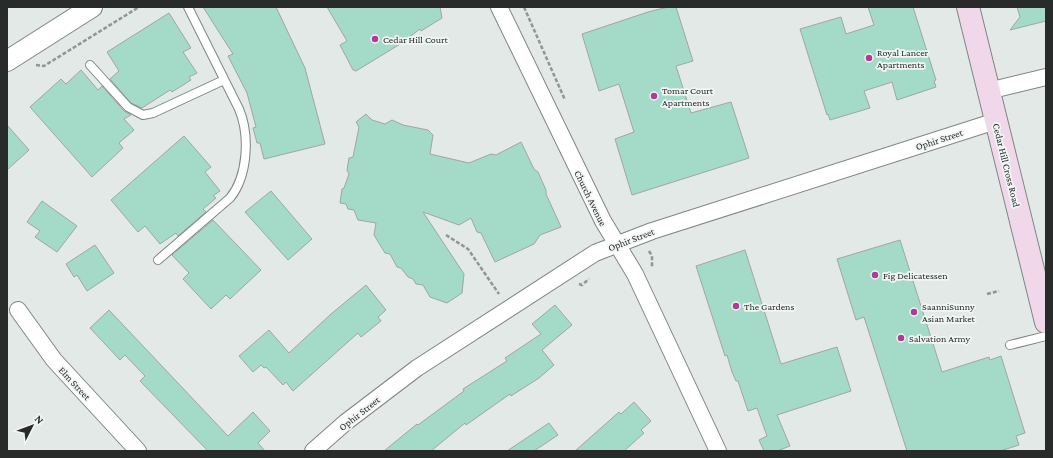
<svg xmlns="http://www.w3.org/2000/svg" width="1053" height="458" viewBox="0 0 1053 458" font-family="'Crimson Pro',serif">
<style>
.building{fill:#a4dac8;stroke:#a0a6a4}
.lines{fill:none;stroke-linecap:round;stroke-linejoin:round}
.service-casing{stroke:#808583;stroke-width:10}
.minor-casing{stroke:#808583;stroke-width:18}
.tertiary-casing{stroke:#808583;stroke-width:22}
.secondary-casing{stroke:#808583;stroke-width:24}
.path{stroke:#919593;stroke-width:2.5;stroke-dasharray:4 2;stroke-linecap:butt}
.service{stroke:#fff;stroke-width:8}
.minor{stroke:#fff;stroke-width:16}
.tertiary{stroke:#fff;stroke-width:20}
.secondary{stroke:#f0d8ea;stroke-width:22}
.poi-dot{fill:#ae3b95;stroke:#f1f6f4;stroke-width:1.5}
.labels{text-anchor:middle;stroke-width:3.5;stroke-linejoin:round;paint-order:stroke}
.poi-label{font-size:10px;fill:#292b2a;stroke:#f1f6f4;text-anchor:start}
.street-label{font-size:10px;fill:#292b2a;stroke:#f1f6f4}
</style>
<rect width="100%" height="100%" fill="#e3e9e7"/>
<!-- building -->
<path class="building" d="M203,7H276L305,68L325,144L264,159L260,143H257L253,128L256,127L247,93L228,56L233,54Z
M327,7H440L442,18L421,31L420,29L397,46L356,71L353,70L340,45L347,41Z
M668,7H676L693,61L676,66L691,113L731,102L749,158L632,195L615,139L634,132L619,84L599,91L582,34L648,12Z
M868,7H913L936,80L934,81L936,87L897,100L892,82L864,91L870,108L830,120L828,114L827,115L800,29L841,17L846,34L874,25Z
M1017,7H1046V21L1010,30L1020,17Z
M169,13L191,48L183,52L197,73L189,77L191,80L172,92L170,90L142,108L131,103L110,79L119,71L107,52Z
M81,70L98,90L102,86L124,111L131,115L124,119L134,130L119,143L123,148L92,177L30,107L61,79L66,84Z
M366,114L372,120L385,124L392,120L403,125L428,130L433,135L430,154L469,163L491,154L496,155L521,142L534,169L538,172L546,190V194L561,227L540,235L534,244L495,262L481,233L477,232L471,218L459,225L423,212L464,274L462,293L447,303L430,297L423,285L416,284L413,279L408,277L401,268L397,267L390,254L385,253L374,235L376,223L358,220L354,210L348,209L346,204L340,203L342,189L344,188L349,174L347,170L349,158L353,157L359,127L356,122Z
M7,125L29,150L7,170Z
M184,136L211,167L205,172L220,191L213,196L216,198L203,209L206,212L178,236L176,233L160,244L145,226L138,232L111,200Z
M271,191L312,239L288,260L245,212Z
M42,201L77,226L57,252L35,237L40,231L27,222Z
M213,220L261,270L230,299L226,295L211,309L183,279L189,273L172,255Z
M900,240L942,372L989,357L990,360L1001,356L1025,433L1016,436L1019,445L1000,451H907L864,317L856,320L837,259Z
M95,245L114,273L87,291L77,275L74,277L66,264Z
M745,250L781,364L837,347L851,391L777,415L790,446L777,451H764L759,440L767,436L757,408L748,411L738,381H736L732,372L727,355L725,356L696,266Z
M366,285L386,310L378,317L381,321L361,337L358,333L293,391L286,382L283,385L266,367L264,368L261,365L253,372L239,356L269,330L289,353L331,314Z
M555,305L572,325L542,350L554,365L539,378L511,396L510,394L466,425L465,423L431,451H384L417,424L418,425L464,391L463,389L507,361L505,358L541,334L532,324Z
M109,310L228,436L253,412L270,431L258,443L265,451H208L140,381L145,376L125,355L120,360L90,328Z
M634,402L651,421L641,430L644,433L624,451H575L619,412L621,414Z
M549,423L558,435L534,451H507Z"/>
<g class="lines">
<defs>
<path id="service" d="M90,65L128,107L143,115L153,113L224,80
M158,260L230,198C248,176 250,135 239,109L188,7
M1010,345L1046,336"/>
<path id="minor" d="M499,7L603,221L635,274L718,451
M988,91L1046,77
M18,310L54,360L138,451
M313,451L346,422L417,368L595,253L652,231L996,121"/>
<path id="tertiary" d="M7,61L92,7"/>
<path id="secondary" d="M968,7L1046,322"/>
</defs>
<!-- service casing -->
<use href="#service" class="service-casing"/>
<!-- minor casing -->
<use href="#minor" class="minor-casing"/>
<!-- tertiary casing -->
<use href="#tertiary" class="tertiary-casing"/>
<!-- secondary casing -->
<use href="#secondary" class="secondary-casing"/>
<!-- path -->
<path class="path" d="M524,7L565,100
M36,65L44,66L139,7
M446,235L468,249L499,294
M649,251L652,256V267
M579,284L582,285L589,279
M987,294L999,291"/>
<!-- service -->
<use href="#service" class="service"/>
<!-- minor -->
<use href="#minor" class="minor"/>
<!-- tertiary -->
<use href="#tertiary" class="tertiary"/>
<!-- secondary -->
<use href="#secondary" class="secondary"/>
</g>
<!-- markers -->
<g class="poi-dot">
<circle cx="375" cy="39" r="4"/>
<circle cx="869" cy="58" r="4"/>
<circle cx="654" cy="96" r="4"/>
<circle cx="875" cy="275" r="4"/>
<circle cx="736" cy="306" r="4"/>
<circle cx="914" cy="312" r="4"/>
<circle cx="901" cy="338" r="4"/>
</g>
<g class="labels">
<!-- poi labels -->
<g class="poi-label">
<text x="383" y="43">Cedar Hill Court</text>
<text x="877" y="56">Royal Lancer<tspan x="877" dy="12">Apartments</tspan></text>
<text x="662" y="94">Tomar Court<tspan x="662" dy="12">Apartments</tspan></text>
<text x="883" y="279">Fig Delicatessen</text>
<text x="744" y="310">The Gardens</text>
<text x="922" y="310">SaanniSunny<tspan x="922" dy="12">Asian Market</tspan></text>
<text x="909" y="342">Salvation Army</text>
</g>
<!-- street labels -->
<g class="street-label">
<text transform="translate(939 139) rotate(-18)" y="4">Ophir Street</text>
<text transform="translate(1007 165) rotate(76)" y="4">Cedar Hill Cross Road</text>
<text transform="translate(591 198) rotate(64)" y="4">Church Avenue</text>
<text transform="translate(631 239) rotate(-21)" y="4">Ophir Street</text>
<text transform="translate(75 383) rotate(47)" y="4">Elm Street</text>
<text transform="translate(359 413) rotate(-38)" y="4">Ophir Street</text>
</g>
</g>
<!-- border -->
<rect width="1053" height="458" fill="none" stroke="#292b2a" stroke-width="16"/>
<!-- north arrow -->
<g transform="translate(32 426) rotate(48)" stroke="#f1f6f4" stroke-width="3" paint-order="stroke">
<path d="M0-3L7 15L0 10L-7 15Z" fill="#292b2a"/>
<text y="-6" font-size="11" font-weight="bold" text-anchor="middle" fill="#292b2a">N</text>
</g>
</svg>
